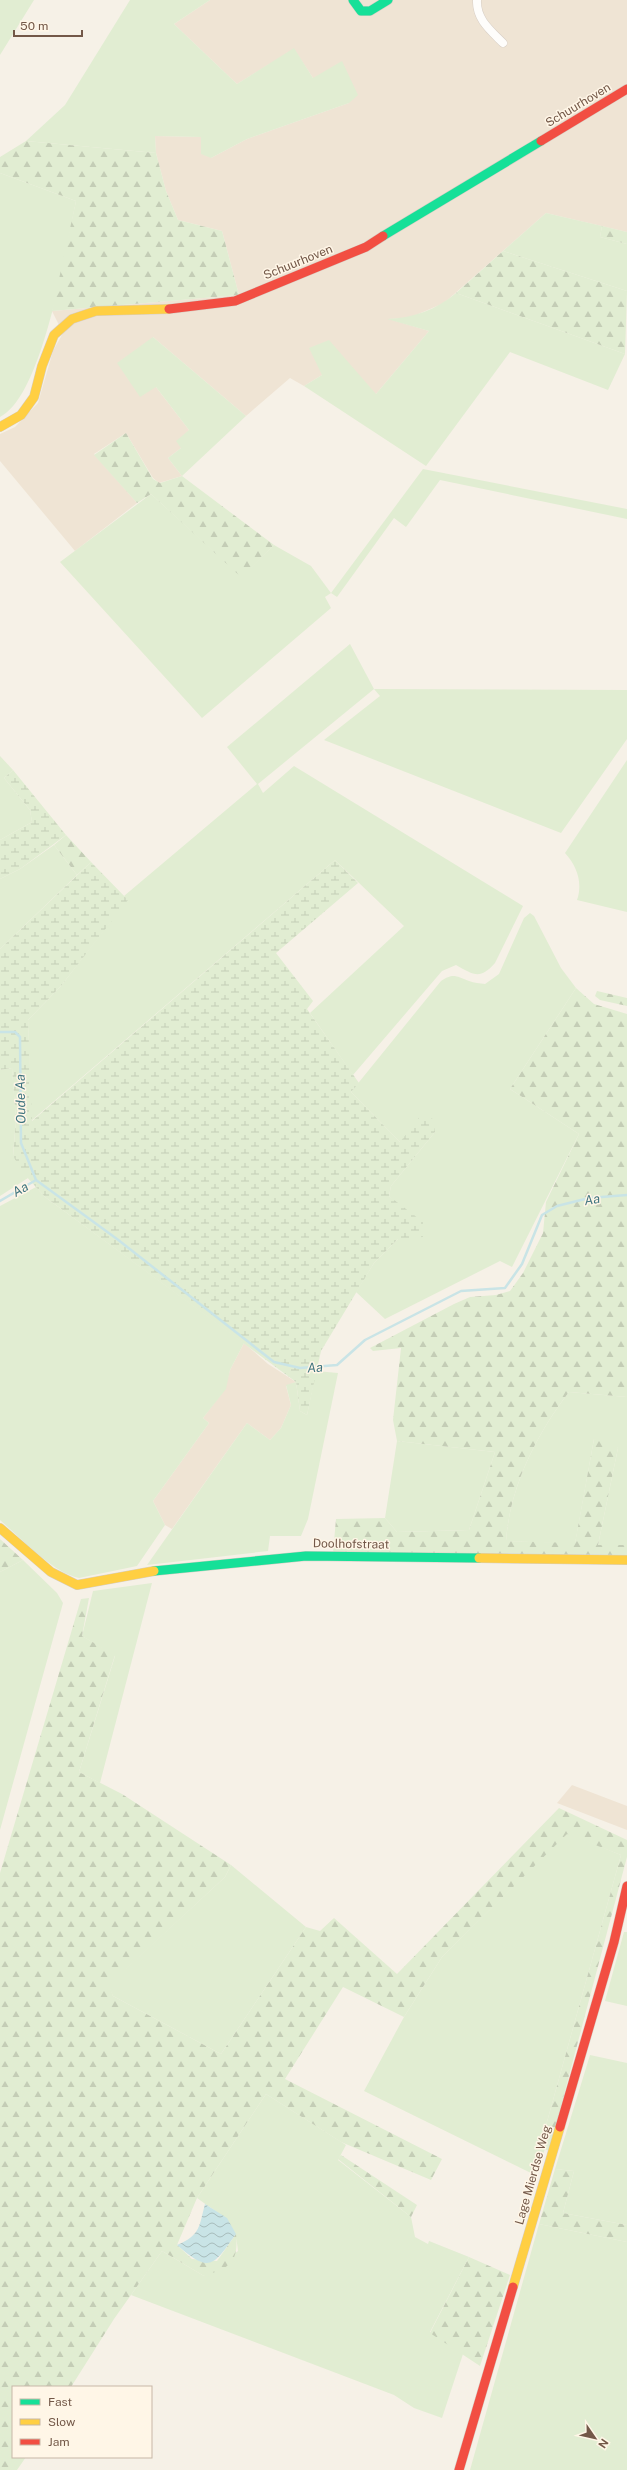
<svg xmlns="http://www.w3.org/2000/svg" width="627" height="2470" viewBox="0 0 627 2470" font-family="'Public Sans',sans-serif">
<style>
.residential{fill:#efe4d4}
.green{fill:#e1edd2}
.forest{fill:url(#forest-firs)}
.wetland{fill:url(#wetland-marsh)}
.water{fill:url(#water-waves)}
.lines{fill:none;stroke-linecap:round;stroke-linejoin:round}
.stream{stroke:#c9e4e6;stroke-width:2.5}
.street-casing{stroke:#d7cec5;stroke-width:9}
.fast-casing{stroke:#d6cdc4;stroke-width:10}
.slow-casing{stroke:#d6cdc4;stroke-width:10}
.jam-casing{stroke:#d6cdc4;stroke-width:10}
.street{stroke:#fefdfb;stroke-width:8}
.fast{stroke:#16e098;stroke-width:9}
.slow{stroke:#ffcf43;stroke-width:9}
.jam{stroke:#f24e42;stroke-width:9}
.labels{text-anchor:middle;stroke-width:3;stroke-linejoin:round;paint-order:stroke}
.street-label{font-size:12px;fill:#735848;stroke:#fff6e7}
.water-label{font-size:13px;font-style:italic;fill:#3f747f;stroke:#fff6e7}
</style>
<defs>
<pattern id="forest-firs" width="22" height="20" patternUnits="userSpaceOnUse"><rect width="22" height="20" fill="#e1edd2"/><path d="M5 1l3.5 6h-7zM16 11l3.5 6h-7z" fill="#c4cdb6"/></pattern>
<pattern id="wetland-marsh" width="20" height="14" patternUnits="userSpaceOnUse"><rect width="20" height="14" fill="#e1edd2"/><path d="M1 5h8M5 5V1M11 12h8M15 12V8" fill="none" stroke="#c4cdb6"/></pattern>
<pattern id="water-waves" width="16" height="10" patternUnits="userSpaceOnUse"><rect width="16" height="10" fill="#c9e4e6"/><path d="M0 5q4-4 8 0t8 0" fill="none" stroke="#a8bcbc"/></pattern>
</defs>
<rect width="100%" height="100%" fill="#f6f1e7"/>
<!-- residential -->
<path class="residential" d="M210,0H627V232L546,213L444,303L409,318L389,319L429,331L376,394L322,375L304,386L290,378L246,416L153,337L156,387L189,430L181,448L168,458L182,476L159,483L153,478L126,433L94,454L137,503L75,551L0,461V434L15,427L38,403L53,351L63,333L52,311L239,295L222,231L178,220L166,191L156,153L155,136L201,137L211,158L247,139L349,103L313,78L294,49L237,84L174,24Z
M244,1343L268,1364L296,1382L286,1386L291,1405L281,1428L270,1440L247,1423L172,1529L165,1525L153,1501L209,1423L203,1418L225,1389L230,1370Z
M572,1785L627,1806V1830L557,1803Z"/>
<!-- green -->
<path class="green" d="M0,0H34L0,55Z
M130,0H210L174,24L237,84L294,48L313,78L342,61L358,95L349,103L247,139L211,158L201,154V137L155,136L156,153L26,141L65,105Z
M0,173L76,201C66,248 43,396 0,417Z
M546,213L602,226L600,237L627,244V291L503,251Z
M456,293L625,354L608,390L510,352L426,466L304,386L322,375L309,348L329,340L376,394L429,331L387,319C413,318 436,310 456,293Z
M153,337L246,416L182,476L168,458L181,448L176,441L189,430L156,387L140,397L117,363Z
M423,469L627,509V519L440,480L406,527L394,518L337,597L331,593L325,597L331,608L202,718L60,562L151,494L242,577L274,545L311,566L331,593Z
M350,644L374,689L627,690V739L561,833L324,740L380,696L374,689L258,784L263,793L294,766L523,906L495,963C480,980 474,975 456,965L442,971L353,1075L310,1013L404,926L335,860L31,1121L28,1020L61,986L127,900L124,896L257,784L227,747Z
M0,756L13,770L4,778L30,810L32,822L0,840Z
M627,760V912L577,900C583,883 577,866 565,853Z
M54,845L77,875L0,949V879L20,869Z
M530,913L534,916L561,968L576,988L510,1089L579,1134L512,1267L500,1261L385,1319L356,1292L374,1263L398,1239L403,1209L389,1196L391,1186L435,1132L401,1143L351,1092L441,981C453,973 456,976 469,981C474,983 480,983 485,984L499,974L524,918Z
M12,1068L16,1120L13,1155L28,1178L0,1196V1070Z
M36,1187L45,1197L244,1343L230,1370L226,1389L203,1418L209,1423L153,1501L165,1525L137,1566L79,1578C53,1573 21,1538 0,1520V1206Z
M316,1371L338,1373L308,1519L301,1536H270L268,1551L147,1565L247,1423L270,1440L281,1428L291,1405L286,1385L296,1382L300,1411L307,1415Z
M569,1392L627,1397V1545H598L618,1448L594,1439L575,1544L506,1541C510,1487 536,1435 569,1392Z
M397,1441L495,1452L469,1530L397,1532L385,1518Z
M23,1560L57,1593L63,1603L0,1830V1572Z
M152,1583L100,1783L79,1772L115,1656L82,1636L93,1591Z
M567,1833L621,1855L540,2147L545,2149L535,2175L364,2091L404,2017L442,1957Z
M231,1865L306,1927L221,2054L113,1996L108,1985L225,1877Z
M624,1932H627V2006L605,2001Z
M590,2055L627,2063V2225L563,2213L574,2171L555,2169Z
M266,2094L346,2145L338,2160L411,2217L415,2237L428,2244L429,2241L469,2257L430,2332L463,2354L442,2418L414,2408L394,2395L131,2295L162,2251L204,2276L238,2251C236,2220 220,2215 197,2198Z
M539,2224L627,2242V2470H470Z"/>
<!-- forest -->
<path class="forest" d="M26,141L156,153L166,191L178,220L222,231L239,295L52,311L76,201L0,173V157Z
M602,226L627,232V244L600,237Z
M503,251L627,291L625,354L456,293Z
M126,433L153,479L160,483L182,476L274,545L242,578L151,494L137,503L94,455Z
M66,835L91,862L77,875L54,845Z
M576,988L594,1004L627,1014V1397L569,1392C536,1435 510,1487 506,1541L575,1543L594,1439L608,1440L618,1448L598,1545H627V1555L333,1553L336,1519L385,1518L397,1532L469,1530L495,1452L397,1441L393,1420L401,1348L373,1351L370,1348L454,1304L470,1297L496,1295L510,1291L523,1273L543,1233L546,1202L579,1134L510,1089Z
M597,991L627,998V1006L600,1000L595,996Z
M0,1539L23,1560L0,1572Z
M89,1598L82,1636L115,1655L79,1772L122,1794L231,1865L225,1877L109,1985L113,1996L221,2054L306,1927L320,1931L334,1918L397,1974L559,1808L627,1840V1857L549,2151L540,2147L621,1855L567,1834L442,1957L404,2017L343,1987L285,2079L442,2159L431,2180L341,2142L266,2094L197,2198L177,2245L192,2259L217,2261L236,2234C239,2263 229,2268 204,2276L162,2251L114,2319L71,2387H13V2457H26L17,2470H0V1873L81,1599Z
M341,2155L417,2205L411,2217L338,2159Z
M555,2169L574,2171L563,2213L627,2225V2242L539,2224Z
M469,2257L510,2275L480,2366L430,2333Z"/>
<!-- wetland -->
<path class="wetland" d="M13,770L66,835L20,869L0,879V840L32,822L30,810L4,778Z
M335,860L358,883L276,953L313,1001L307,1009L359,1083L351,1092L400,1142L421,1115L433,1119L435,1132L391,1186L389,1196L423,1222V1237L398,1239L374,1263L321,1351L307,1415L300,1411L296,1382L45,1197L24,1174L13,1156L16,1120L12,1068L0,1070V949L91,862L128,900L61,986L28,1020L32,1121Z"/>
<!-- water -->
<path class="water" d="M205,2204L227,2218L236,2234C213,2266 210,2274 177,2245C201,2235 199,2226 205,2204Z"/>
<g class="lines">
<!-- stream -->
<path class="stream" d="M0,1032H15L20,1037L21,1143L36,1180
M0,1201L36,1180L117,1239L274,1362L300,1368L337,1365L365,1340L461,1291L505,1288L522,1264L542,1215L557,1206L589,1198L627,1195"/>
<defs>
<path id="street" d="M477,0C476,19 490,30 503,43"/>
<path id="fast" d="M353,0L361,11H370L388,0
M383,236L541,141
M154,1571L306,1556L479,1558"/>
<path id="slow" d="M0,427L21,415L34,397L42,366L54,335L72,319L96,311L169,309
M0,1528L51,1572L77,1585L154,1571
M479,1558L627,1560
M513,2287L560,2127"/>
<path id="jam" d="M541,141L627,89
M169,309L235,301L366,247L383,236
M560,2127L614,1942L627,1886
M459,2470L513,2287"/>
</defs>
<!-- street casing -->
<use href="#street" class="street-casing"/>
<!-- fast casing -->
<use href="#fast" class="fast-casing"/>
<!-- slow casing -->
<use href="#slow" class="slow-casing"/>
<!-- jam casing -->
<use href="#jam" class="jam-casing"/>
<!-- street -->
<use href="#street" class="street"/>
<!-- fast -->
<use href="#fast" class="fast"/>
<!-- slow -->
<use href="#slow" class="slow"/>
<!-- jam -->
<use href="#jam" class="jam"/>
</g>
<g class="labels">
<!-- street labels -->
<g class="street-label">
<text transform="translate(578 105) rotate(-31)" y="4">Schuurhoven</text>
<text transform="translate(298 262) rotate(-22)" y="4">Schuurhoven</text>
<text transform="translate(351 1544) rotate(1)" y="4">Doolhofstraat</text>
<text transform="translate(533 2175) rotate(-74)" y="4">Lage Mierdse Weg</text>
</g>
<!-- water labels -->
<g class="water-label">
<text transform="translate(20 1099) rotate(-91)" y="5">Oude Aa</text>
<text transform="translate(20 1189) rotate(-31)" y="5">Aa</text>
<text transform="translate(592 1199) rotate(-9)" y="5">Aa</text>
<text transform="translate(315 1367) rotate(-4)" y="5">Aa</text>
</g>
</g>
<!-- legend -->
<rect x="12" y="2386" width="140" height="72" fill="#fff6e7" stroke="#c7b7a7"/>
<rect x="20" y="2399" width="20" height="6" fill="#16e098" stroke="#c7b7a7"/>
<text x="48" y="2406" font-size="12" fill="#735848">Fast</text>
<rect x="20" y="2419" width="20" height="6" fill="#ffcf43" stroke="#c7b7a7"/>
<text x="48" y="2426" font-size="12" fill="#735848">Slow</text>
<rect x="20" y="2439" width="20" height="6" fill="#f24e42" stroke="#c7b7a7"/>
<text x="48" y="2446" font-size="12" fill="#735848">Jam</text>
<!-- north arrow -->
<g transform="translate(595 2438) rotate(124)" stroke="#fff6e7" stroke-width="3" paint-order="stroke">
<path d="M0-3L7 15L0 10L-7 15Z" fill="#735848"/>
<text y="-6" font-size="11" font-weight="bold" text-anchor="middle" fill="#735848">N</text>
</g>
<!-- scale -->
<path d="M14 30v6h68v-6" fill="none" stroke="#735848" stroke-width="2"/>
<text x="20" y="30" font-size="12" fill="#735848" stroke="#fff6e7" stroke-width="3" paint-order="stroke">50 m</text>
</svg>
